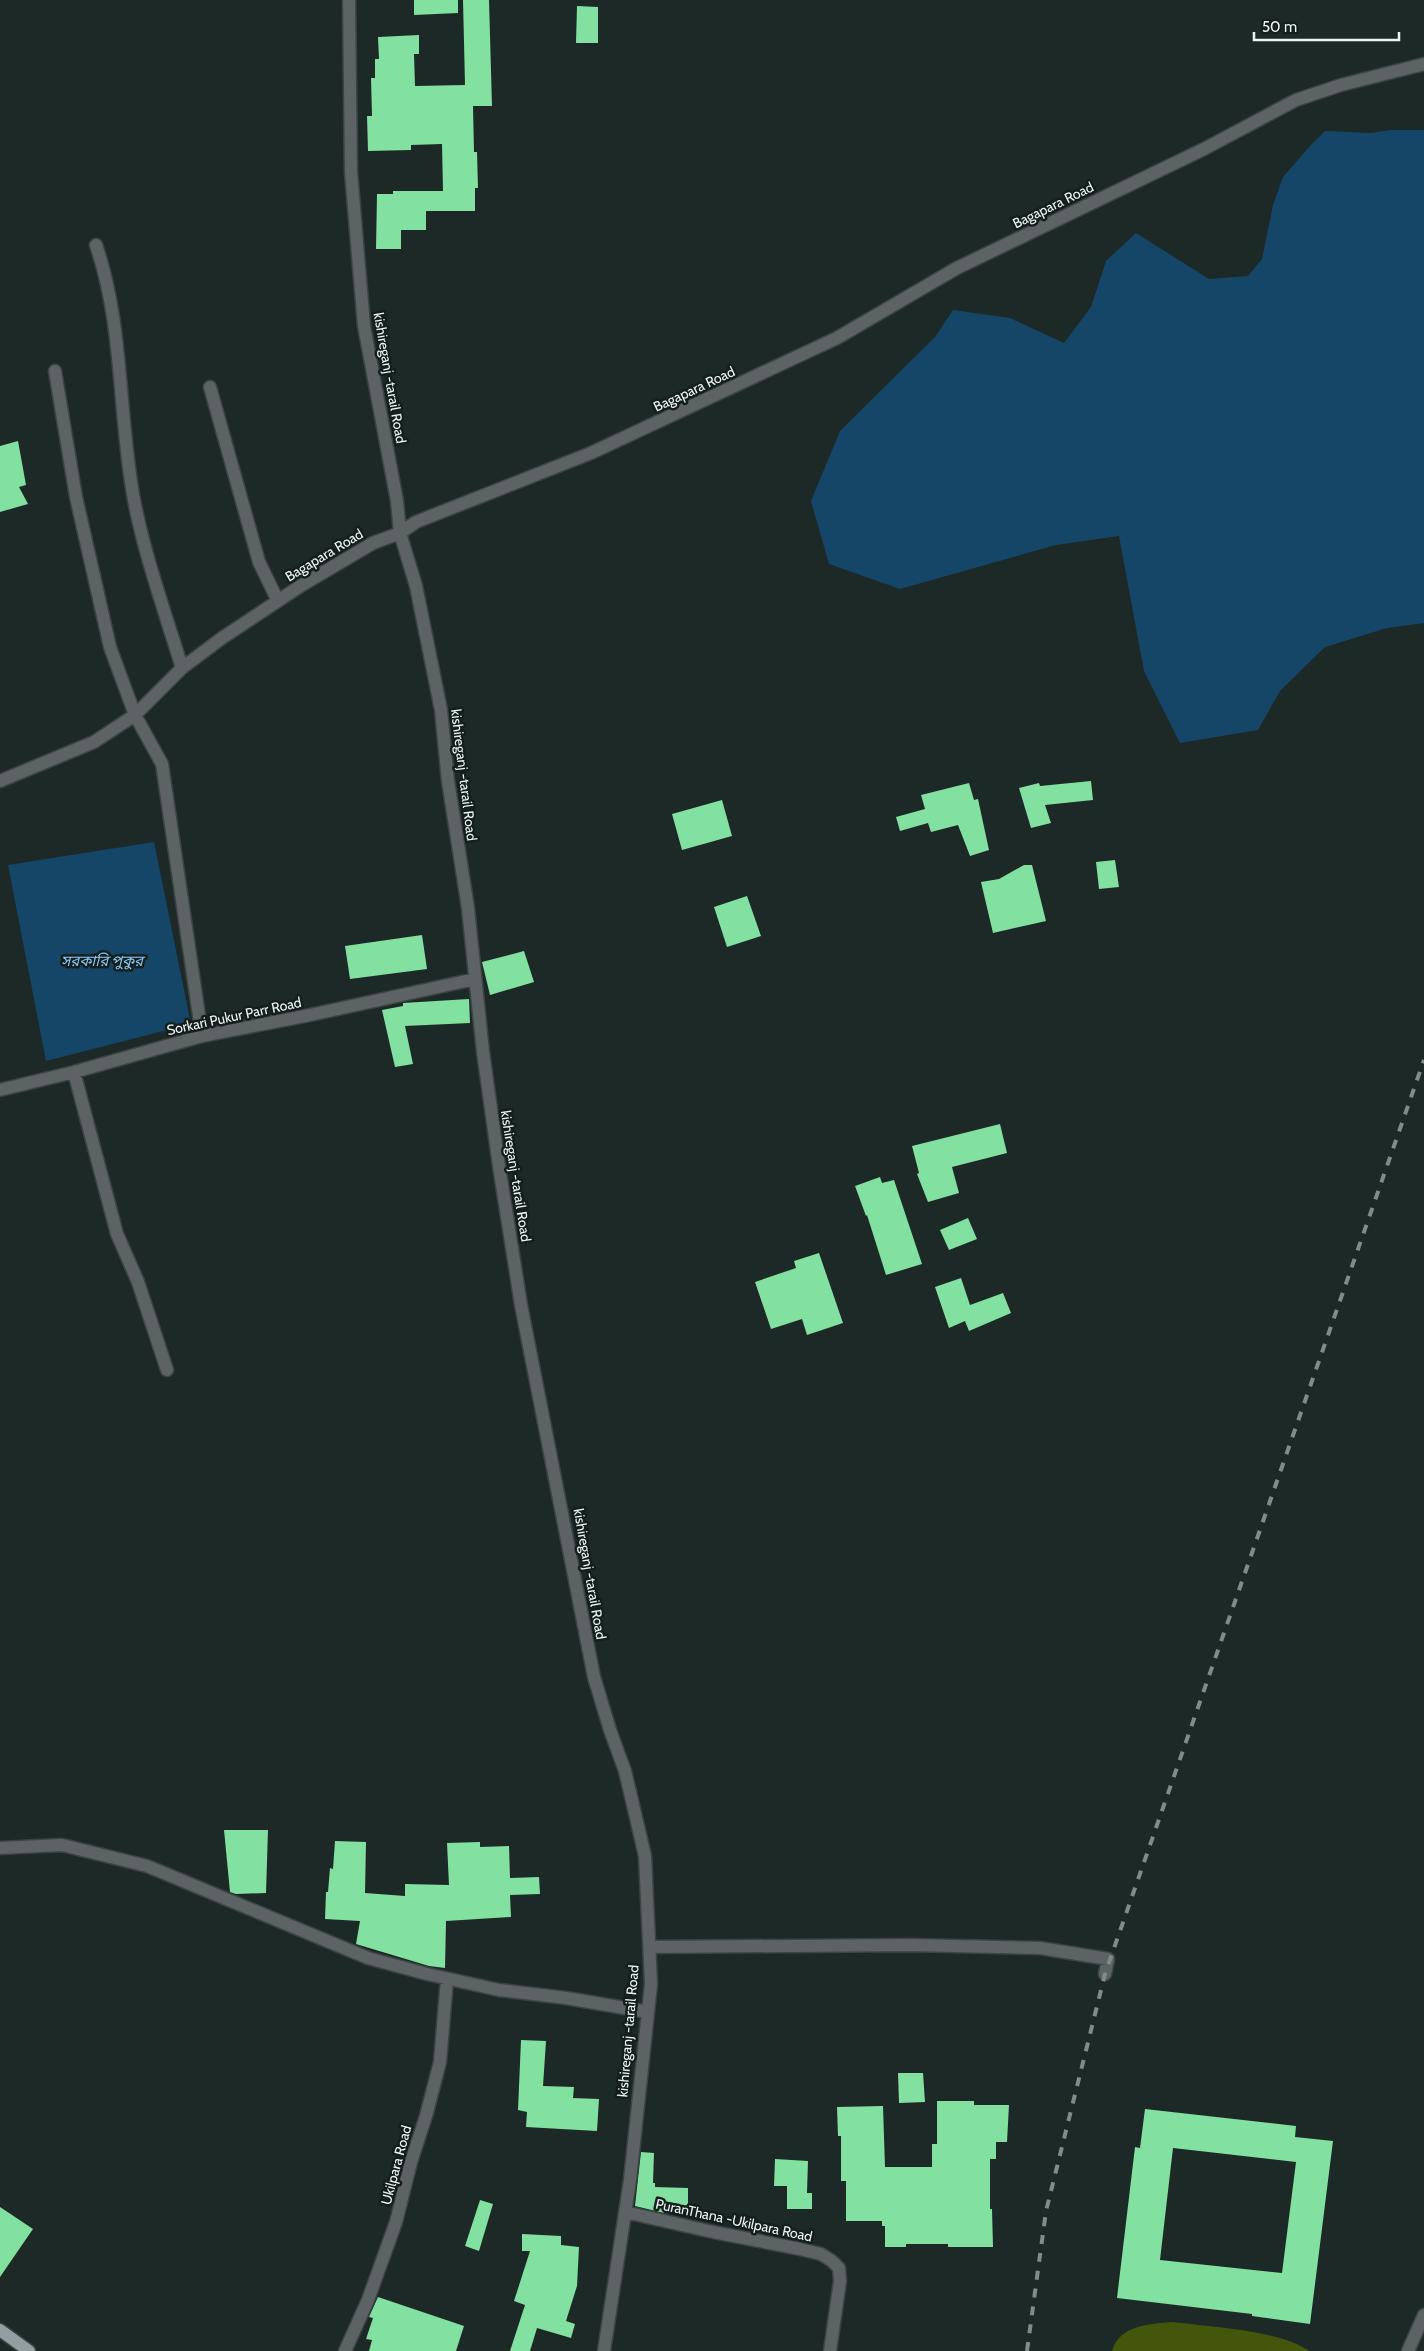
<svg xmlns="http://www.w3.org/2000/svg" width="1424" height="2351" viewBox="0 0 1424 2351" font-family="Cabin,'Noto Sans Bengali',sans-serif">
<style>
.green{fill:#44560b}
.water{fill:#154567}
.building{fill:#82e0a0;fill-rule:evenodd}
.lines{fill:none;stroke-linecap:round;stroke-linejoin:round}
.minor-casing{stroke:#3a4543;stroke-width:15}
.major-casing{stroke:#3a4543;stroke-width:15}
.minor{stroke:#5d6264;stroke-width:12}
.major{stroke:#939ea1;stroke-width:12}
.rail{stroke:#818b89;stroke-width:4;stroke-dasharray:9 9;stroke-linecap:butt}
.labels{text-anchor:middle;stroke-width:5;stroke-linejoin:round;paint-order:stroke}
.street-label{font-size:14px;fill:#ecf4f2;stroke:#141f1d}
.water-label{font-size:15px;font-style:italic;fill:#89c7f9;stroke:#141f1d}
</style>
<rect width="100%" height="100%" fill="#1d2927"/>
<!-- green -->
<path class="green" d="M1173,2322C1209,2327 1281,2330 1309,2351H1112C1120,2324 1151,2324 1173,2322Z"/>
<!-- water -->
<path class="water" d="M1390,130H1424V623L1387,628L1325,647L1280,691L1258,730L1180,743L1144,671L1119,536L1056,545L900,589L829,564L811,501L840,431L935,337L953,310L1010,318L1064,343L1091,307L1106,261L1136,233L1209,279L1248,276L1262,259L1273,205L1283,177L1310,146L1325,131L1371,133Z
M154,842L191,1024L46,1061L8,865Z"/>
<!-- building -->
<path class="building" d="M414,0H458V13L414,15Z
M463,0H489L492,106H473L474,152H477L478,188H475V211H426V230H401V249H376L377,194H393V191H443L442,144L411,145V150L368,151L367,116H372L371,78H375V59H379L378,37L419,35V54H414L415,86L465,85Z
M577,6L598,7V43H576Z
M18,441L26,485L19,487L28,504L0,512V446Z
M1091,781L1093,800L1045,805L1051,823L1031,828L1019,788L1039,783L1040,786Z
M969,783L974,800L978,799L989,850L970,856L958,825L931,832L928,823L900,831L896,817L925,809L921,795Z
M722,800L732,836L682,850L672,814Z
M1115,860L1119,887L1099,889L1096,862Z
M1024,865H1032L1046,921L993,933L981,882L999,879Z
M747,896L761,936L727,947L714,907Z
M422,935L427,969L350,979L345,946Z
M524,951L534,982L490,995L482,962Z
M469,999L470,1023L405,1026L413,1064L395,1067L382,1010L403,1006V1003Z
M1000,1124L1007,1153L952,1167L959,1193L928,1202L917,1174L919,1173L912,1146Z
M880,1177L882,1183L894,1180L922,1264L886,1275L867,1215L866,1216L855,1186Z
M968,1218L977,1239L949,1250L940,1230Z
M819,1253L843,1323L807,1335L802,1319L771,1329L755,1282L796,1268L794,1261Z
M961,1278L970,1305L1003,1293L1011,1313L969,1331L965,1321L949,1328L935,1287Z
M224,1830H268L266,1893L236,1894L230,1892Z
M335,1841L366,1842L365,1893L405,1896V1884L449,1885L447,1843L480,1842V1847L509,1846L510,1878L539,1877L540,1894L510,1895L511,1917L446,1921L445,1968L429,1966L356,1944L360,1921L325,1919L326,1892H328L330,1868L333,1869Z
M521,2040L546,2041L543,2086L574,2087L573,2098L599,2099L597,2131L526,2127L527,2112L518,2110Z
M898,2073H923L925,2102L899,2103Z
M937,2101H974V2105H1009L1007,2142H996V2159H990V2209H992L993,2247H948V2244H906V2247H885V2226H882V2221H846V2181H841V2136H838L837,2107L883,2106L885,2167H932V2144H937Z
M1145,2109L1296,2126L1295,2137L1333,2141L1310,2324L1252,2316V2314L1117,2298L1135,2147L1140,2148ZM1173,2148L1296,2162L1282,2273L1160,2260Z
M641,2152L654,2153L653,2183H655V2187L688,2188V2215L664,2213L635,2206Z
M775,2159L808,2161L807,2193H812V2209H787V2186H774Z
M480,2200L493,2204L479,2251L465,2246Z
M0,2207L33,2229L0,2277Z
M522,2234L561,2236V2245L579,2247L577,2286L566,2321L575,2324L571,2338L537,2328L530,2351H510L525,2305L514,2301L530,2251H522Z
M378,2297L464,2326L456,2351H369L372,2340L366,2339L373,2318L369,2317Z"/>
<g class="lines">
<defs>
<path id="minor" d="M349,0L351,172L364,326L397,501L400,533L416,586L441,710L448,781L468,908L483,1052L499,1166L521,1305L594,1677L610,1730L625,1771L645,1856L651,1984L630,2180L604,2351
M96,245C124,327 118,415 134,500C145,557 165,612 182,668
M55,371L76,497L110,647L135,715L162,764L202,1036
M210,387L259,562L278,601
M0,781L94,742L135,715L182,668L222,638L302,585L373,543L400,533L416,522L591,453L837,338L957,268L1204,149L1296,100L1341,85L1424,64
M74,1072L117,1234L138,1282L167,1370
M0,1090L74,1072L202,1036L310,1015L475,979
M0,1848L62,1845L147,1866L368,1958L427,1974L499,1990L566,1998L648,2012
M650,1947L910,1945L1040,1948L1108,1959L1105,1974
M625,2212L713,2232L800,2249L821,2254L832,2261L839,2268L840,2281L830,2351
M345,2351L368,2300L396,2222L411,2162L426,2116L440,2062L447,1979
M1408,2351L1424,2315"/>
<path id="major" d="M0,2330L29,2351"/>
</defs>
<!-- minor casing -->
<use href="#minor" class="minor-casing"/>
<!-- major casing -->
<use href="#major" class="major-casing"/>
<!-- minor -->
<use href="#minor" class="minor"/>
<!-- major -->
<use href="#major" class="major"/>
<!-- rail -->
<path class="rail" d="M1027,2351L1046,2211L1105,1974L1424,1060"/>
</g>
<g class="labels">
<!-- street labels -->
<g class="street-label">
<text transform="translate(1053 205) rotate(-26)" y="5">Bagapara Road</text>
<text transform="translate(390 378) rotate(80)" y="5">kishireganj -tarail Road</text>
<text transform="translate(694 389) rotate(-25)" y="5">Bagapara Road</text>
<text transform="translate(324 555) rotate(-31)" y="5">Bagapara Road</text>
<text transform="translate(464 775) rotate(83)" y="5">kishireganj -tarail Road</text>
<text transform="translate(234 1016) rotate(-12)" y="5">Sorkari Pukur Parr Road</text>
<text transform="translate(516 1176) rotate(81)" y="5">kishireganj -tarail Road</text>
<text transform="translate(590 1574) rotate(80)" y="5">kishireganj -tarail Road</text>
<text transform="translate(628 2031) rotate(-85)" y="5">kishireganj -tarail Road</text>
<text transform="translate(396 2165) rotate(-75)" y="5">Ukilpara Road</text>
<text transform="translate(734 2220) rotate(12)" y="5">PuranThana -Ukilpara Road</text>
</g>
<!-- water labels -->
<g class="water-label">
<text x="102" y="966">সরকারি পুকুর</text>
</g>
</g>
<!-- scale -->
<path d="M1254 32v8h145v-8" fill="none" stroke="#ecf4f2" stroke-width="2.5"/>
<text x="1262" y="32" font-size="15" fill="#ecf4f2" stroke="#141f1d" stroke-width="4" paint-order="stroke">50 m</text>
</svg>
